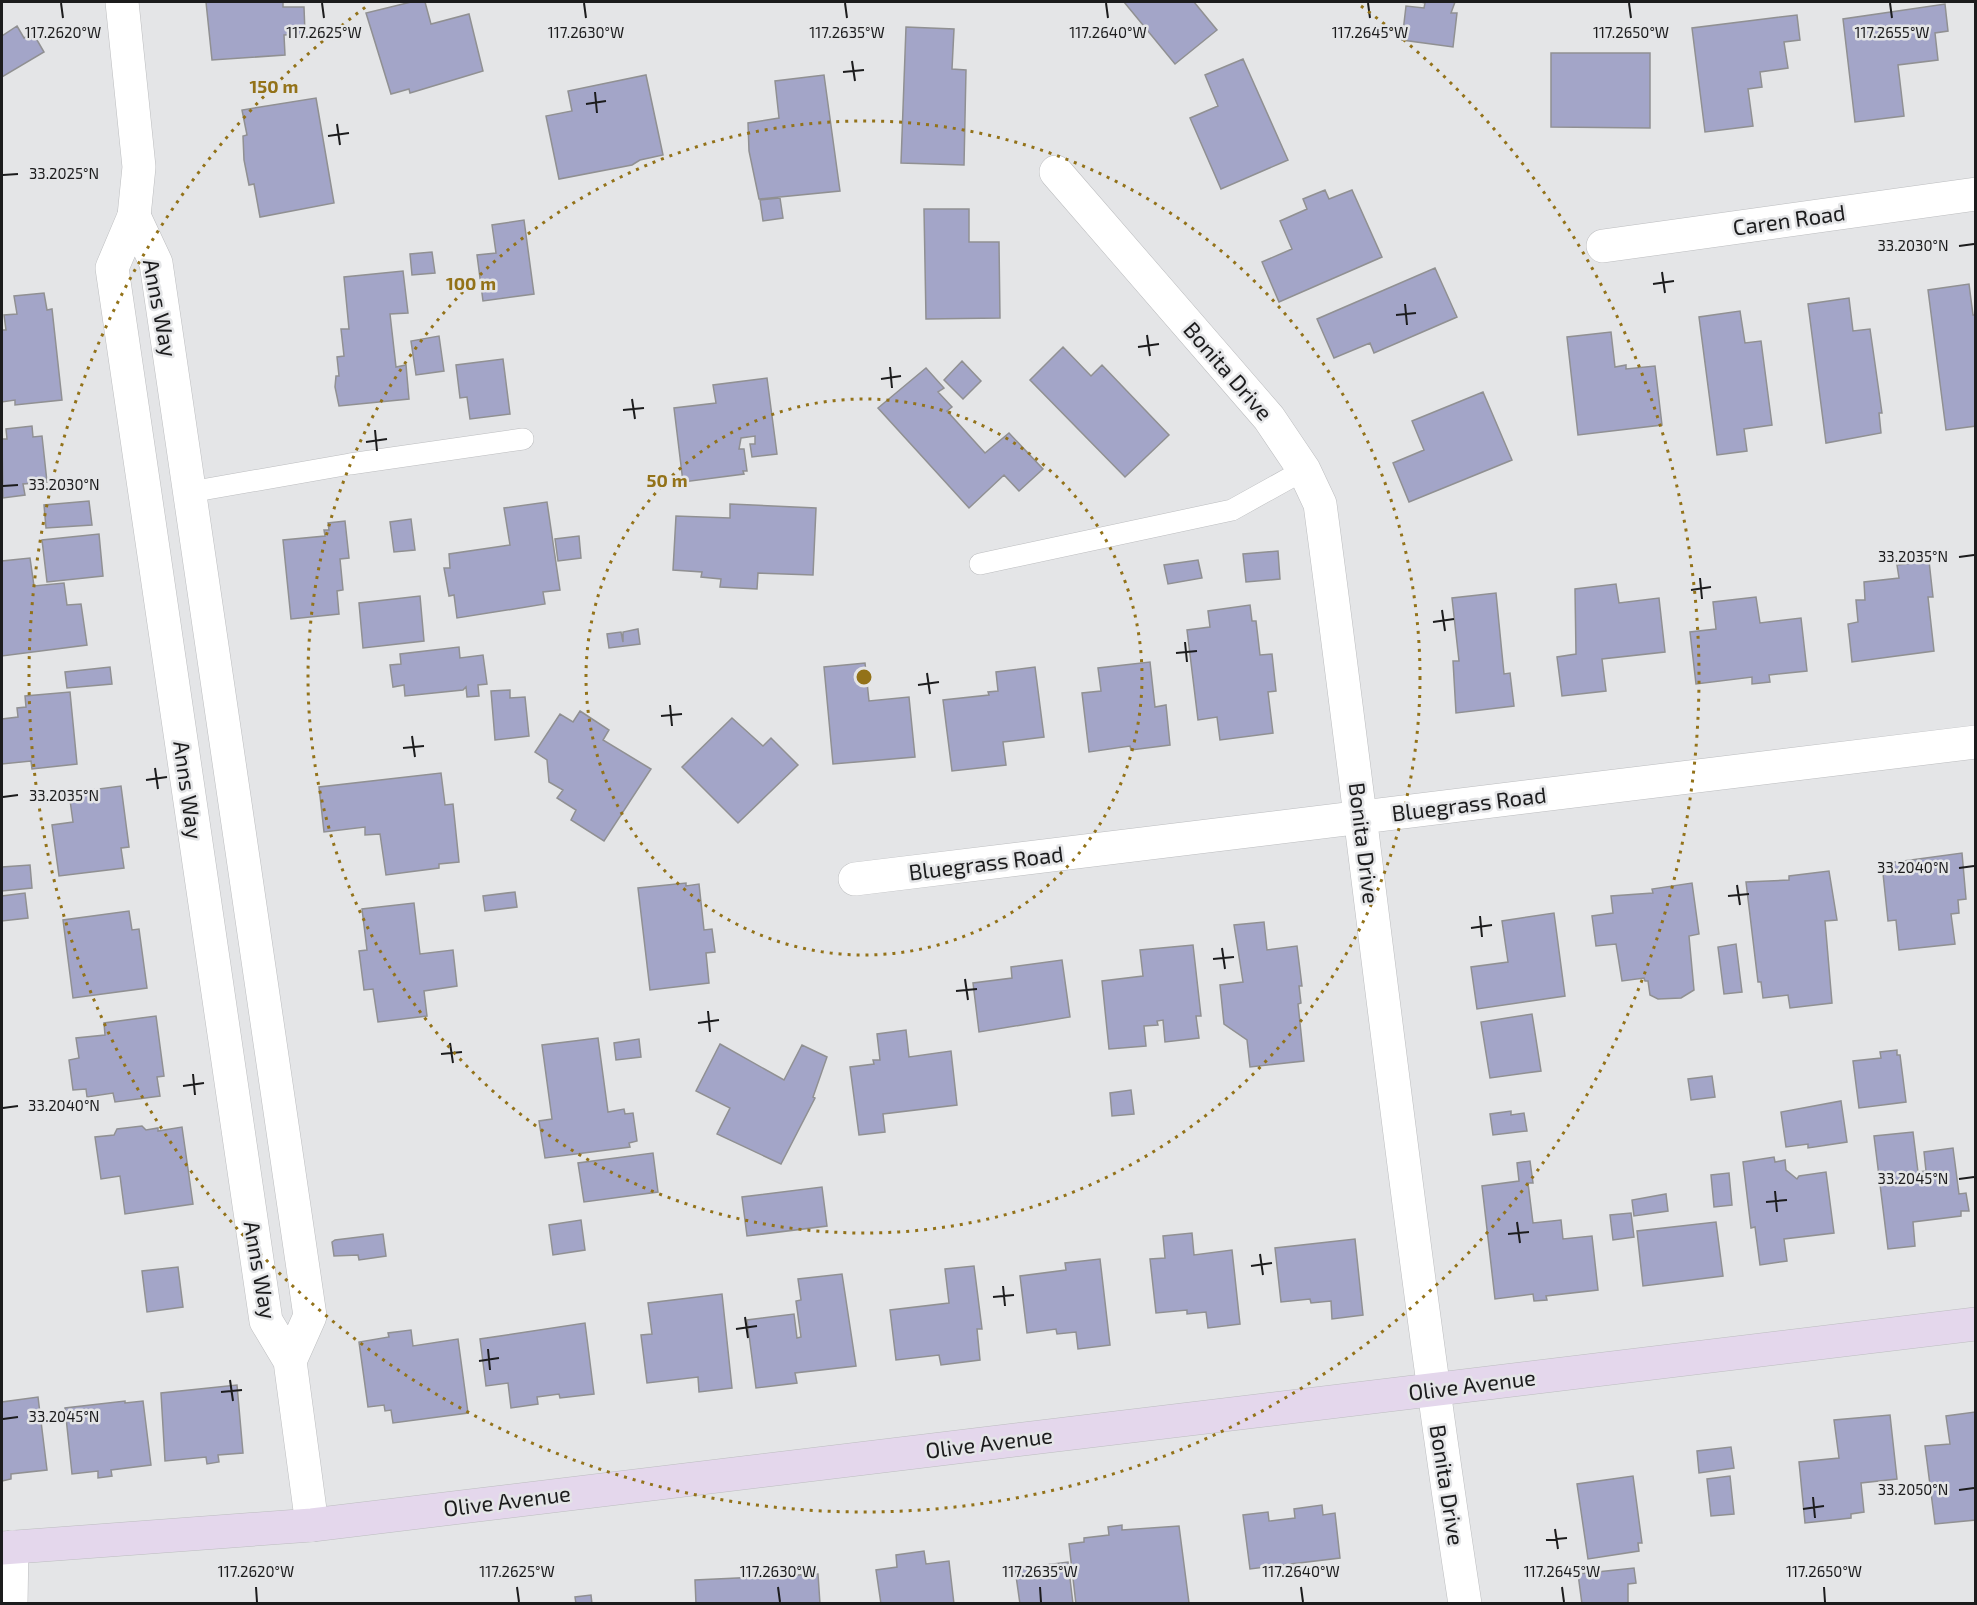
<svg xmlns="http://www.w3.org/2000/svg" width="1977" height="1605" viewBox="0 0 1977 1605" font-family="'Exo 2',sans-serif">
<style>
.building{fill:#a3a5c8;stroke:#909092;stroke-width:1.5}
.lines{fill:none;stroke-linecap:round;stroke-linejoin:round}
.service-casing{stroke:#bcbdbf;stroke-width:22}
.minor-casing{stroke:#bcbdbf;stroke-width:34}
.tertiary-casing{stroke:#bcbdbf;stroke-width:34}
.secondary-casing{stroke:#bcbdbf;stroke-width:34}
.service{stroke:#fff;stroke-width:21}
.minor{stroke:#fff;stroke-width:33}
.tertiary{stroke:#fff;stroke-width:33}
.secondary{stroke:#e4d7ec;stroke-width:33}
.ticks{fill:none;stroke:#1c1c1d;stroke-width:2}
.ring{fill:none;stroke:#937219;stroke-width:3;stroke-dasharray:3 6}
.labels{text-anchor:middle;stroke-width:5;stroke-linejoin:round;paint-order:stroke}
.street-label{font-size:22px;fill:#1c1c1d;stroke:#e4e5e7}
.ticks-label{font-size:15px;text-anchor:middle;fill:#1c1c1d;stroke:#e4e5e7;stroke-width:5;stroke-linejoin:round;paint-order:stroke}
.centre{fill:#937219;stroke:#e4e5e7;stroke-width:3}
.ring-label{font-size:18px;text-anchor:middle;font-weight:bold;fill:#937219;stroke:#e4e5e7;stroke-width:5;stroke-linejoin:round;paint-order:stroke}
</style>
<rect width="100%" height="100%" fill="#e4e5e7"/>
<!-- building -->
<path class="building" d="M206,2H283V7H304L305,34L284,35L285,55L212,60Z
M411,2H425L431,24L469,14L483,71L410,93L409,89L391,94L366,13Z
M1124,2H1194L1217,30L1175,64Z
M1421,2H1455L1451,13H1457L1453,47L1402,40L1406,6L1424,8L1425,3Z
M1945,4L1948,31L1935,33L1938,60L1898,65L1904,116L1855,122L1843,19Z
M1797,15L1800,40L1784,42L1788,68L1760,72L1762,87L1748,89L1753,126L1705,132L1692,28Z
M17,26L24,38L33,33L44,52L2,77V36Z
M906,27L954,29L952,69L966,70L964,165L901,163Z
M1551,53H1650V128L1551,127Z
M1243,59L1288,160L1221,189L1190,118L1218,106L1205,75Z
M646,75L663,155L640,160L632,165L559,179L546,116L572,111L568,91Z
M824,75L840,191L759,199L749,151L748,123L779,118L775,81Z
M316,98L334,203L260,217L254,184L249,185L244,160L243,136L247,135L242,110Z
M1325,190L1329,199L1352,190L1382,257L1279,302L1262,262L1292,249L1280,221L1307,209L1303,199Z
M780,198L783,218L763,221L760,200Z
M924,209H969V242H999L1000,318L926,319Z
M524,220L534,294L483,301L477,255L496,253L492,225Z
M432,252L435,273L412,275L410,254Z
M1435,268L1457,317L1374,353L1370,343L1334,358L1317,319Z
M403,271L408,313L390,314L396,367L406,365L409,399L339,406L335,387L336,376H339L337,357L344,356L341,329H349L344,277Z
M1969,284L1973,315H1976V426L1946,430L1928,290Z
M44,293L47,310L52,309L62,400L15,405V400L2,402V330H6L4,315L17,314L14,296Z
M1849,298L1853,331L1870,329L1882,413H1879L1881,433L1826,443L1808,304Z
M1740,311L1745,343L1761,341L1772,425L1744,429L1747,451L1717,455L1699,317Z
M1611,332L1615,367L1626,365V369L1655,366L1662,425L1578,435L1567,337Z
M439,336L444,371L416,375L411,341Z
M1063,347L1091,376L1102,365L1169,435L1125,477L1030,380Z
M503,359L510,414L470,419L467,397L460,398L456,365Z
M962,361L981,381L963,399L944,380Z
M926,368L944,388L938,392L952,407L947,411L985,453L1009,433L1043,469L1019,491L1004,475L969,508L878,408Z
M767,378L777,454L752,457L750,444H755V436L741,438L739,449H744L747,471H743L744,474L683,482L674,408L716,403L713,385Z
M1483,392L1512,460L1409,502L1393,463L1424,450L1412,421Z
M32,426L33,437L42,436L47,482L23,484L25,495L3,498L2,439H7L6,429Z
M89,501L92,525L46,528L44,505Z
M547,502L560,590L543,592L545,604L457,618L454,595L449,596L444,568H450L449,554L510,545L504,508Z
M730,504L816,508L813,575L758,573L757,589L720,587L721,579L701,577L702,572L673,570L676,516L730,518Z
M411,519L415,550L394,552L390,522Z
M345,521L349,558L340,559L343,590L337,591L339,614L291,619L283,540L325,536L324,530H329L328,523Z
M99,534L103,576L47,582L42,540Z
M579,536L581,558L558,561L555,539Z
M1278,551L1280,579L1246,582L1243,554Z
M30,558L34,586L64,583L67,605L81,604L87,645L2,656V561Z
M1198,560L1202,578L1168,584L1164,565Z
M1929,561L1933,597H1928L1934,651L1852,662L1848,624L1858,622L1856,600H1865L1864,582L1899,578L1897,565Z
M1616,584L1619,603L1659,598L1665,652L1602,659L1606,691L1562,696L1557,657L1576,654L1575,589Z
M1496,593L1504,674L1510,673L1514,706L1456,713L1453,661H1459L1452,598Z
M420,596L424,641L363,648L359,603Z
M1756,597L1760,623L1801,618L1807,671L1769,675L1770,682L1752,684V677L1696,684L1690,632L1716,629L1713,602Z
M1250,605L1252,621H1256L1260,655L1272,654L1276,691L1268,692L1273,733L1220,740L1217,717L1198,720L1187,630L1210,627L1208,611Z
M638,629L640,644L609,648L607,634L621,632L623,642V632Z
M459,647L460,658L483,655L487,684L478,685L479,696L467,697L466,687L463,690L405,696L404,685L393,687L390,665L401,664L400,654Z
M1150,662L1155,707L1166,705L1170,745L1131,750L1130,746L1089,752L1082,693L1101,691L1098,668Z
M865,663L869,701L909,697L915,757L833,764L824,667Z
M110,667L112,684L67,688L65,672Z
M1035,667L1044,737L1003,742L1006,765L952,771L943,700L989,695L988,692L998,691L996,672Z
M510,690V698L525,697L529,736L495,740L491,691Z
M70,692L77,764L32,769L31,761L2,764V719L18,717L17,708L26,707L25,696Z
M580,711L609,730L603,740L651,769L604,841L571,820L576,810L557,798L563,790L549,782L547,760L535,752L560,714L573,722Z
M732,718L763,746L771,738L798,765L738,823L682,767Z
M441,773L445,805L453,804L459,862L439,864V868L386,875L380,834L365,835V827L324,832L319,787Z
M121,786L129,847L121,848L124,868L59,876L52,825L73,822L69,793Z
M1962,853L1966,899L1958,900L1959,913L1951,914L1955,944L1899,950L1896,920L1888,921L1882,864Z
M30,865L32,888L2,891V867Z
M1829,871L1837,920L1825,921L1832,1003L1790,1008L1788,995L1763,998L1761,982H1758L1746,882L1789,880V876Z
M686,883V886L699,884L704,930L712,929L715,952L706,953L709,983L650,990L638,888Z
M1692,883L1699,934L1689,936L1694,990L1681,998L1658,999L1650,995L1648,981H1645L1644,978L1622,981L1616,944L1596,946L1592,916L1613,913L1611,896L1653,893L1652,889Z
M515,892L517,907L485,911L483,896Z
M25,893L28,918L2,921V896Z
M414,903L420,954L453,950L457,986L424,991L427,1016L378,1022L373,989L364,990L359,951L367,950L362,909Z
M129,911L132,930L139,929L147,988L73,998L63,920Z
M1554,913L1565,996L1477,1009L1471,967L1508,962L1502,921Z
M1264,922L1267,950L1297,946L1302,986H1299L1301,1003L1298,1004L1304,1061L1250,1067L1247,1040L1224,1024L1220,985L1243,982L1234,925Z
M1736,944L1742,992L1724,994L1718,947Z
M1193,945L1201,1016H1196L1199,1038L1165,1042L1163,1020L1157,1021L1158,1025L1144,1026L1146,1046L1109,1049L1102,981L1143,976L1140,950Z
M1062,960L1070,1017L979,1032L973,983L1012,978L1011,967Z
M1532,1014L1541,1071L1490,1078L1481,1022Z
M156,1016L164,1076L157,1077L160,1096L115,1102L113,1093L87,1097L86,1089L73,1090L69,1060L79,1058L76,1038L105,1035L104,1023Z
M906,1030L909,1057L951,1051L957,1105L883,1114L885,1132L859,1135L850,1067L874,1064L873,1060H880L877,1034Z
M598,1038L608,1112L624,1109L625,1114L633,1113L637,1141L629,1143L630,1147L545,1158L539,1121L552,1119L542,1045Z
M639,1039L641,1057L616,1060L614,1043Z
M720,1044L784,1080L802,1045L827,1057L813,1097L815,1098L781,1164L717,1134L730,1108L696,1091Z
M1897,1050V1055H1900L1906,1102L1859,1108L1853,1061L1881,1058L1880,1052Z
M1712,1076L1715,1097L1691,1100L1688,1079Z
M1131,1090L1134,1114L1112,1116L1110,1093Z
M1841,1101L1847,1142L1808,1148V1144L1786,1147L1781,1112Z
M1511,1111V1115L1524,1113L1527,1131L1493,1135L1490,1114Z
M142,1126L146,1130L158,1128V1131L182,1127L193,1204L125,1214L120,1176L101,1179L95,1137L114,1135L117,1129Z
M1913,1132L1918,1172L1926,1171L1924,1152L1953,1148L1959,1194L1966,1193L1969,1211H1961V1216L1913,1222L1915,1246L1888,1249L1874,1136Z
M653,1153L658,1192L584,1202L578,1163Z
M1774,1157L1775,1162L1785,1160L1786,1170L1797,1179L1799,1176L1826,1172L1834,1233L1784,1239L1787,1261L1760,1265L1755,1227L1751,1228L1743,1162Z
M1530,1161L1533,1183H1528L1533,1223L1561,1220L1563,1239L1592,1236L1598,1290L1546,1296L1547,1300L1534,1301L1533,1294L1495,1299L1482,1186L1519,1181L1517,1163Z
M1729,1173L1732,1205L1714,1207L1711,1175Z
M822,1187L827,1226L747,1236L742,1197Z
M1666,1194L1668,1211L1634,1216L1632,1200Z
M1631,1213L1634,1237L1613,1240L1610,1215Z
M581,1220L585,1250L553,1255L549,1225Z
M1716,1222L1723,1276L1643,1286L1637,1231Z
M1192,1233L1194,1255L1232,1250L1240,1324L1208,1328L1206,1312L1187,1314V1310L1156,1313L1150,1259L1165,1258L1163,1236Z
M383,1234L386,1256L359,1260L358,1255L334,1256L332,1242L335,1240Z
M1355,1239L1363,1315L1332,1319L1331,1301L1311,1303L1310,1299L1281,1302L1275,1248Z
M1100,1259L1110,1345L1078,1349L1076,1332L1057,1334L1056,1329L1027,1333L1020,1276L1066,1270L1065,1263Z
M974,1266L982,1329H977L980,1360L941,1365L939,1355L896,1360L890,1310L949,1303L945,1269Z
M178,1267L183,1307L147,1312L142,1271Z
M842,1274L856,1366L795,1373L797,1383L756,1388L747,1320L794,1314L797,1338L801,1337L796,1301L801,1300L798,1279Z
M722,1294L732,1388L699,1392L698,1377L647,1383L641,1335L652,1334L648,1303Z
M585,1323L594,1394L560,1398L559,1394L537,1397L538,1404L511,1408L508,1383L486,1386L480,1339Z
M411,1330L413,1346L458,1339L468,1413L393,1423L391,1410L385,1411L384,1405L368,1407L359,1342L389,1337L388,1333Z
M237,1385L243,1453L218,1455L219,1462L207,1464L206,1457L165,1461L161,1393Z
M38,1397L47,1470L11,1474V1479L2,1481V1402Z
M125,1401V1403L143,1401L151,1465L111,1470L112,1476L98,1478V1471L72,1474L65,1408Z
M1975,1412L1976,1520L1935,1524L1925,1446L1950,1444L1946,1416Z
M1890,1415L1897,1479L1861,1483L1864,1512L1851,1514V1518L1805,1523L1799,1462L1839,1458L1834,1420Z
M1731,1447L1734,1468L1699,1473L1697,1451Z
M1633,1476L1642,1543H1638L1639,1551L1588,1559L1577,1484Z
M1730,1476L1734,1514L1711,1516L1707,1479Z
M1322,1505L1323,1515L1335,1513L1340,1558L1250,1569L1243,1515L1268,1512L1269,1521L1295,1518L1294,1509Z
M1122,1525V1530L1179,1526L1189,1603L1076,1604L1069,1544L1084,1542V1538L1109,1535L1108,1527Z
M924,1551L926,1564L949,1561L954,1604H881L876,1570L897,1567L896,1555Z
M1068,1562L1073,1604H1020L1015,1569Z
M1634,1568L1636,1583L1628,1584V1604H1582L1578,1574Z
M818,1574L820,1604H696L695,1580Z
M591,1595L592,1604H576L575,1597Z"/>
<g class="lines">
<defs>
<path id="service" d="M190,492L350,464L523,439
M980,564L1232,510L1304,470"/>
<path id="minor" d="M122,2L139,167L134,216
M1056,172L1269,418L1304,470L1320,504C1369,871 1409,1238 1465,1604
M1603,246L1976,194
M855,879L1976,742"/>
<path id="tertiary" d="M134,216L112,268L266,1321L290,1361L312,1525
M134,216L156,263L310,1316L290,1361
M11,1604L12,1547"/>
<path id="secondary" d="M2,1548L312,1525L1976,1324"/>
</defs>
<!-- service casing -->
<use href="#service" class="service-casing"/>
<!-- minor casing -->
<use href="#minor" class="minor-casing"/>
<!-- tertiary casing -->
<use href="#tertiary" class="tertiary-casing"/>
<!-- secondary casing -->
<use href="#secondary" class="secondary-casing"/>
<!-- service -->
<use href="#service" class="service"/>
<!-- minor -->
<use href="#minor" class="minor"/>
<!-- tertiary -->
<use href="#tertiary" class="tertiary"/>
<!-- secondary -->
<use href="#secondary" class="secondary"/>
</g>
<!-- ticks -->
<path class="ticks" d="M61,3L63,18M322,3L324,18M584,3L586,18M845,3L847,18M1106,3L1108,18M1368,3L1370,18M1629,3L1631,18M1890,3L1892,18M852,61L855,81M843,72L864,70M595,92L597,113M586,104L606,101M337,124L340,145M328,136L349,133M3,175L18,174M1959,246L1974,244M1662,272L1665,293M1653,284L1674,281M1405,304L1407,325M1396,315L1416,313M1147,335L1150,356M1138,347L1159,344M890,367L892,388M881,379L901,376M632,399L635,419M623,410L644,408M375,430L377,451M366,442L387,439M3,486L18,485M1959,557L1974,555M1700,578L1702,599M1691,590L1711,587M1442,610L1445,631M1433,622L1454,619M1185,642L1187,662M1176,653L1197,651M927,673L930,694M918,685L939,682M670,705L672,726M661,716L682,714M412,736L415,757M403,748L424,746M155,768L158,789M146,780L167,777M3,797L18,795M1959,868L1974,866M1737,885L1740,905M1728,896L1749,894M1480,916L1482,937M1471,928L1492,925M1222,948L1225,969M1213,959L1234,957M965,979L968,1000M956,991L977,989M708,1011L710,1032M698,1023L719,1020M450,1043L453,1063M441,1054L462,1052M193,1074L195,1095M183,1086L204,1083M3,1108L18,1106M1959,1179L1974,1177M1775,1191L1777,1212M1766,1202L1787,1200M1517,1222L1520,1243M1508,1234L1529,1232M1260,1254L1263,1275M1251,1266L1272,1263M1003,1286L1005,1306M993,1297L1014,1295M745,1317L748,1338M736,1329L757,1326M488,1349L490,1370M479,1361L499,1358M230,1380L233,1401M221,1392L242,1390M3,1419L18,1417M1959,1490L1974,1488M1813,1497L1815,1518M1803,1509L1824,1506M1555,1529L1558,1549M1546,1540L1567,1538M256,1587L257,1602M517,1587L519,1602M778,1587L780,1602M1040,1587L1041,1602M1301,1587L1303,1602M1562,1587L1564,1602M1824,1587L1825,1602"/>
<!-- distance rings -->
<g class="ring">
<circle cx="864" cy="677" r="278"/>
<circle cx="864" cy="677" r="556"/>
<path d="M1361 6A835 835 0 1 1 367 6"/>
</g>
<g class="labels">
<!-- street labels -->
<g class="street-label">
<text transform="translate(1789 220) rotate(-8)" y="8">Caren Road</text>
<text transform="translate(160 308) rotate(79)" y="8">Anns Way</text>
<text transform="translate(1228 371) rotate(49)" y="8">Bonita Drive</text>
<text transform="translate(188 790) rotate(82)" y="8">Anns Way</text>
<text transform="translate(1469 804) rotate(-7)" y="8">Bluegrass Road</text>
<text transform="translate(1364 843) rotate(83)" y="8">Bonita Drive</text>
<text transform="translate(986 863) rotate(-7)" y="8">Bluegrass Road</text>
<text transform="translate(260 1270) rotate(80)" y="8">Anns Way</text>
<text transform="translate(1472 1385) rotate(-7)" y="8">Olive Avenue</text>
<text transform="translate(989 1443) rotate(-7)" y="8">Olive Avenue</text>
<text transform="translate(1447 1485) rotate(81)" y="8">Bonita Drive</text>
<text transform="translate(507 1501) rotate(-7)" y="8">Olive Avenue</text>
</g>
</g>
<g class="ticks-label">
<text x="63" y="38">117.2620°W</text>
<text x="324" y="38">117.2625°W</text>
<text x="586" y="38">117.2630°W</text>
<text x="847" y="38">117.2635°W</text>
<text x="1108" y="38">117.2640°W</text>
<text x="1370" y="38">117.2645°W</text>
<text x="1631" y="38">117.2650°W</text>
<text x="1892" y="38">117.2655°W</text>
<text x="64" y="179">33.2025°N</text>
<text x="1913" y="251">33.2030°N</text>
<text x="64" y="490">33.2030°N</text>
<text x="1913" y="562">33.2035°N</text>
<text x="64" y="801">33.2035°N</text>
<text x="1913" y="873">33.2040°N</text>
<text x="64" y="1111">33.2040°N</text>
<text x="1913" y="1184">33.2045°N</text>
<text x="64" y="1422">33.2045°N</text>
<text x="1913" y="1495">33.2050°N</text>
<text x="256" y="1577">117.2620°W</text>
<text x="517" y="1577">117.2625°W</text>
<text x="778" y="1577">117.2630°W</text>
<text x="1040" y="1577">117.2635°W</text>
<text x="1301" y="1577">117.2640°W</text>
<text x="1562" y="1577">117.2645°W</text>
<text x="1824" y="1577">117.2650°W</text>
</g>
<circle cx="864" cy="677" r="9" class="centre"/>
<g class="ring-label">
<text x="274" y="93">150 m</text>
<text x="471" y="290">100 m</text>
<text x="667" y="487">50 m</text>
</g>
<!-- border -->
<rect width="1977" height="1605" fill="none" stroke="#1c1c1d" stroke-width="6"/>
</svg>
